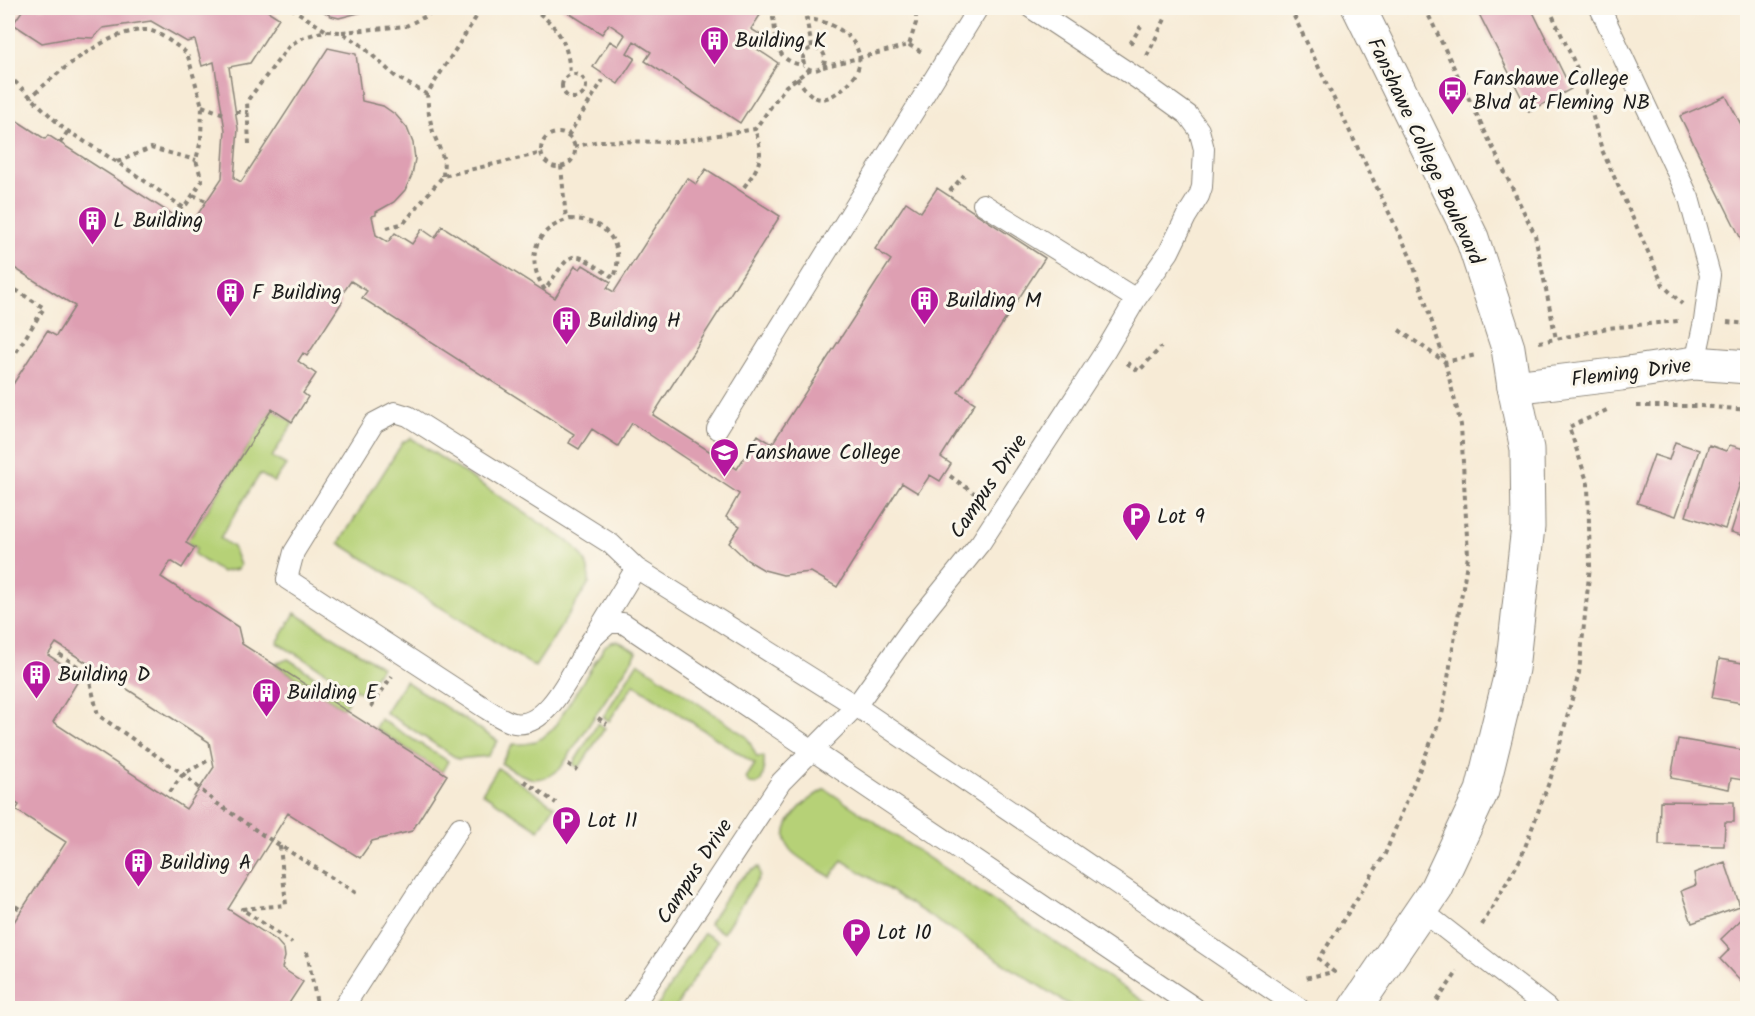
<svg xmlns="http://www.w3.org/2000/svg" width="1755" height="1016" viewBox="0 0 1755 1016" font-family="Kalam,sans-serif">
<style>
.green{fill:#b6d177;stroke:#69764a;stroke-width:1.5}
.building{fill:#de9fb2;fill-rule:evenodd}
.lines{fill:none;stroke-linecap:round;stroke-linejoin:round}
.lane-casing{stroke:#8a8479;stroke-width:22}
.street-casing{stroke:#8a8479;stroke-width:35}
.secondary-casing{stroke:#8a8479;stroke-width:35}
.path{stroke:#8a8479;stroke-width:4;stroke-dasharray:4.5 4.5;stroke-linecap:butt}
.lane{stroke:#fff;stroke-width:20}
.street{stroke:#fff;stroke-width:33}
.secondary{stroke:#fff;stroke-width:33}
.labels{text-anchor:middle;stroke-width:6;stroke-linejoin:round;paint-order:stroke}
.poi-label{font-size:21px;fill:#1c1c1c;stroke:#fbf7ec;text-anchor:start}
.street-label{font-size:21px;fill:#1c1c1c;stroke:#fbf7ec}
</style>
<rect width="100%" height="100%" fill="#fbf7ec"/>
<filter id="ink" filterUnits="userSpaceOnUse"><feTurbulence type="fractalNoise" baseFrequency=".0167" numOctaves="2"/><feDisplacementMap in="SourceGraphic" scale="12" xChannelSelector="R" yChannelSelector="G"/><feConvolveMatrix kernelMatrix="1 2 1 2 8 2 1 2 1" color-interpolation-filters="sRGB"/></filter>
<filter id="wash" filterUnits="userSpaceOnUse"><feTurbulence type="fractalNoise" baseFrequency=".008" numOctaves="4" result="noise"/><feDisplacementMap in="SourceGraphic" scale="24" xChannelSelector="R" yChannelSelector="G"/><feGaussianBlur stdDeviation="1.35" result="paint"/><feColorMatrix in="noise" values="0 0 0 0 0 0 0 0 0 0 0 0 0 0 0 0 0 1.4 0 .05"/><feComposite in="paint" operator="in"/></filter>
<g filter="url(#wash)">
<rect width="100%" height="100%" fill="#f7ebd6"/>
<!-- green -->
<path class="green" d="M272,409L293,423L272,457L286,465L274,482L260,474L220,538L233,547L240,565L238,569L221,572L194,554L197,548L180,537L191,536Z
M411,438L572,544C584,557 590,565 589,583L535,667L339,543L403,442Z
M295,613L382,667L362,693L277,643Z
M618,641L637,652L560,769C536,787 524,777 501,763L513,744C530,746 541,740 553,729L605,646L611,642Z
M288,659L336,690L348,701L343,708L275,664Z
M638,662L747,737L757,757L764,756V771L761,781L757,784L749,783L746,778L755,764L634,684L609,721L603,717Z
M405,681L498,741L488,756L458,759L385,712Z
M380,719L448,761L442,772L375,728Z
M598,723L605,728L579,768L573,764Z
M498,768L554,806L539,830L482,793Z
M825,789L1154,1008H1074L842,860L831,877C821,871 794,857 789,848C775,824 807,799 825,789Z
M759,867L760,876L723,933L709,924L710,922C724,900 735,877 759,867Z
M704,933L718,941L675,1008H656Z"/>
<g id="blocks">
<!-- building -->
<path class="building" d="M24,8H263L279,18L250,63L229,67L238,129L234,178L241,182L328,48L356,54L362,101L383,106L396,115L407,128L413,143L415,159L412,175L405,190L394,202L376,212V215L372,216L376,235L388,242L395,233L412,244L422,229L435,238L442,226L555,298L575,266L580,269L583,265L611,282L607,288L614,292L687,178L696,184L706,169L780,216L653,415L737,469L758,435L772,444L891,260L875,249L906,202L921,212L937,188L1045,258L958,392L975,403L941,457L951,464L940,481L930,475L918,493L902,483L837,587L811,572L783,575L764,570L747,560L729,543L740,526L726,517L739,494L632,423L618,446L592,429L579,449L569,443L574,434L362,298L367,291L351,281L338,300L342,302L307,356L303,353L298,361L316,374L303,393L308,397L292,422L272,409L186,543L195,548L182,568L171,561L161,577L238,627L242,644L447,775L412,831L372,841L360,858L288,813L228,909L276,940L284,949L285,957L282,968L303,982L286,1008H8V931L66,842L16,810L19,805L8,798V392L47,331L56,336L75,306L8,264V115L45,139L48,135L190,226L222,178L225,130L214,62L202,66L195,40L187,42L151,21L103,28L93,38L75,37L42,43L13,24ZM56,643L209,742L214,767L186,809L53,722L81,676L48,655Z
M318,8H378L339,18L331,16Z
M561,8H762L764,9L751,29L761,35L754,47L778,63L740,123L645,61L651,52L634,41L627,53L635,58L618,84L593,67L610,41L618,46L625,35L609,24L602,34Z
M1476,8H1531L1571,89L1529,112Z
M1726,96L1748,138V253L1680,116Z
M1675,442L1699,450L1676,516L1637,503L1654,455L1669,460Z
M1709,445L1726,451L1730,445L1748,450V459L1725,529L1686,516Z
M1747,482H1748V537L1731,532Z
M1719,659L1748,664V704L1712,698Z
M1678,739L1748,751V771L1745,770L1743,780L1731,778L1729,789L1671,778Z
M1660,801L1734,802V822H1725L1724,846L1659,845Z
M1725,862L1740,906L1692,923L1681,891L1696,885L1694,873Z
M1746,915L1748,978L1742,983L1720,959L1730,949L1721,939Z
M1482,1003L1491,1008H1479Z"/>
</g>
</g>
<g filter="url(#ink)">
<use href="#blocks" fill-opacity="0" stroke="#8a8479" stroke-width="1.5"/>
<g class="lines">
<defs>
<path id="lane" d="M1600,8L1689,198L1710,275L1704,321L1695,363
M983,204L1136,299
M717,429L978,8
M597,632L636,568
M1421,910L1547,1008
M343,1008L460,827
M632,1008L781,782L856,706L911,629L981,542L1106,350L1136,299L1169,252L1186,217L1199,196L1202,187L1204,149L1199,130L1188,115L1138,79L1031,8
M1195,1008L623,623H609C604,628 597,633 592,639C575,664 549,730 514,723C504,721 493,713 485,708L287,579L294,552L374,423L395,412L408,416L611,544L636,568L856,706L1299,1008"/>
<path id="street" d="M1514,387L1621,374L1695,363L1748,367"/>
<path id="secondary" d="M1355,1008L1436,889L1482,791L1512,669L1528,527L1527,449L1514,387L1508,348L1472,238L1359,8"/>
</defs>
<!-- lane casing -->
<use href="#lane" class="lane-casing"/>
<!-- street casing -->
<use href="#street" class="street-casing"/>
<!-- secondary casing -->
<use href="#secondary" class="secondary-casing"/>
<!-- path -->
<path class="path" d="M291,8L325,30
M532,8C558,26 568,42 570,74
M770,8C780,32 768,61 804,65
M804,8L812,47
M1290,8L1411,258L1445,362L1461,425L1468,556L1442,715L1385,854L1319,959L1334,972L1304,978
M1425,8L1535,235L1556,339L1608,328L1678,321
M1549,8L1583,81L1602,150L1663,285L1682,304
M342,32L406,26L442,8
M1130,44L1141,26
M909,45L922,52
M803 59a11 11 0 1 1 22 0a11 11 0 1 1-22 0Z
M1147,56L1165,19
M823,67L909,45L916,23V8
M562 86a12 12 0 1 1 24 0a12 12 0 1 1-24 0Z
M8,75L63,128L117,162L184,208L202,181L196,160L201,140L202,106L187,53C178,47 157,30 147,30C108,29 58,72 31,97
M797,78C803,86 810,98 821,99C829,99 837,93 842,89C882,58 846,21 806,19
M202,106L224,114
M236,112H248
M541 150a17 17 0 1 1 34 0a17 17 0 1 1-34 0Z
M568,136L603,80
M60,143L68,131
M249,144L247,101L290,45L304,37L325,31L341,32L360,44L396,77L427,94
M574,147L599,141L676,142L755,129L786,86L809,70
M117,162L151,148L196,160
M561,166L566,219
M443,176L444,160L433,132L429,115L427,94L482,8
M744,187C761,164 764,158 755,129
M950,191L964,175
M193,195L206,201
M174,216L180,206
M570,219C605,219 626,243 614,278C571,251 576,244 545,290C525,260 533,229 570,219Z
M387,228L404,223L443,176L542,153
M8,285L44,308L8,365
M1727,322L1748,324
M1399,330L1445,362L1476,355
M1539,342L1556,339
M1127,363L1139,371L1161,347
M1637,406H1701L1748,410
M950,476L977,495
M59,654L88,673L98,715L183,774L215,802L263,835L358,894
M371,707L392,676
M598,718L607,724
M568,764L577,770
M524,781L556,803
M170,792L183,774L209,760
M280,846L286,905L242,909L292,943
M8,901L21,910
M1482,925L1521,858L1551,777L1579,673L1590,566L1588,484L1569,427L1607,410
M307,952L317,1004
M1432,1008L1458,971"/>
<!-- lane -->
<use href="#lane" class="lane"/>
<!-- street -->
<use href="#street" class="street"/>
<!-- secondary -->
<use href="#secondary" class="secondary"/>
</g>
</g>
<!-- icons -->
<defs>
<symbol id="building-pin" viewBox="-11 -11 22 30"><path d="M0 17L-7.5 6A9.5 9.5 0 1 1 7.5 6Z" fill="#b5179e" stroke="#fbf7ec"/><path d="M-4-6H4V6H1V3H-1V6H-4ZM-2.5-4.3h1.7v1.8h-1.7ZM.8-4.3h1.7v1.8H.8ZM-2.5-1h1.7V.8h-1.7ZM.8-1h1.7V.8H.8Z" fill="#fff"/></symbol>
<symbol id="bus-pin" viewBox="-11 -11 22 30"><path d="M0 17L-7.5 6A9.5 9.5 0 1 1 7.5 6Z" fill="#b5179e" stroke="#fbf7ec"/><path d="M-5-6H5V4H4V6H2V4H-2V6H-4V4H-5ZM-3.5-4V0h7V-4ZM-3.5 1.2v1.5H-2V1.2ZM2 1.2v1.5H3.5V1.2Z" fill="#fff"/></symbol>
<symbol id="university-pin" viewBox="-11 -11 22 30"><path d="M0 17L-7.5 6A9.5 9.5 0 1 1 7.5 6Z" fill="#b5179e" stroke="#fbf7ec"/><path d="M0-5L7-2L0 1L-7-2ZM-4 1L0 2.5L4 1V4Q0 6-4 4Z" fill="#fff"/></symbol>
<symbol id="parking-pin" viewBox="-11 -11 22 30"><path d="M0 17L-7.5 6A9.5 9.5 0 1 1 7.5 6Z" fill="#b5179e" stroke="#fbf7ec"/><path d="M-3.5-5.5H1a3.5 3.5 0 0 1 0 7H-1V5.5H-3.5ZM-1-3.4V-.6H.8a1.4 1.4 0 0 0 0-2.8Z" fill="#fff"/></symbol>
</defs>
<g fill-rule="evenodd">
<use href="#building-pin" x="698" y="24" width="33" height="45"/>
<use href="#bus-pin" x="1436" y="74" width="33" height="45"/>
<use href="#building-pin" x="76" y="204" width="33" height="45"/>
<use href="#building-pin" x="214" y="276" width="33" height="45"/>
<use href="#building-pin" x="908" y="284" width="33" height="45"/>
<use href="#building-pin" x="550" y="304" width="33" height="45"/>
<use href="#university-pin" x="708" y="436" width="33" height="45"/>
<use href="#parking-pin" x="1120" y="500" width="33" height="45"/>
<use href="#building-pin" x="20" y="658" width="33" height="45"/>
<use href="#building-pin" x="250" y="676" width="33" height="45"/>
<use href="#parking-pin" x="550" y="804" width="33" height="45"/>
<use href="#building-pin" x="122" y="846" width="33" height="45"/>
<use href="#parking-pin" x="840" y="916" width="33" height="45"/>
</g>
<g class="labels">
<!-- poi labels -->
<g class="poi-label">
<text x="735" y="47">Building K</text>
<text x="1473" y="85">Fanshawe College<tspan x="1473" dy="24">Blvd at Fleming NB</tspan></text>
<text x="113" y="227">L Building</text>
<text x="252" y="299">F Building</text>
<text x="946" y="307">Building M</text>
<text x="588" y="327">Building H</text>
<text x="745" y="459">Fanshawe College</text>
<text x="1157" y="523">Lot 9</text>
<text x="58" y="681">Building D</text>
<text x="287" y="699">Building E</text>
<text x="587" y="827">Lot 11</text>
<text x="160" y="869">Building A</text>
<text x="877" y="939">Lot 10</text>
</g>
<!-- street labels -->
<g class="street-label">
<text transform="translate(1426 151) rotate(65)" y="7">Fanshawe College Boulevard</text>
<text transform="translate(1631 372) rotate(-7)" y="7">Fleming Drive</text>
<text transform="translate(988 486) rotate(-56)" y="7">Campus Drive</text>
<text transform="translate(694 871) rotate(-57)" y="7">Campus Drive</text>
</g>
</g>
<!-- margin -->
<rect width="1755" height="1016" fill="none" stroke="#fbf7ec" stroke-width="30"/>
</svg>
